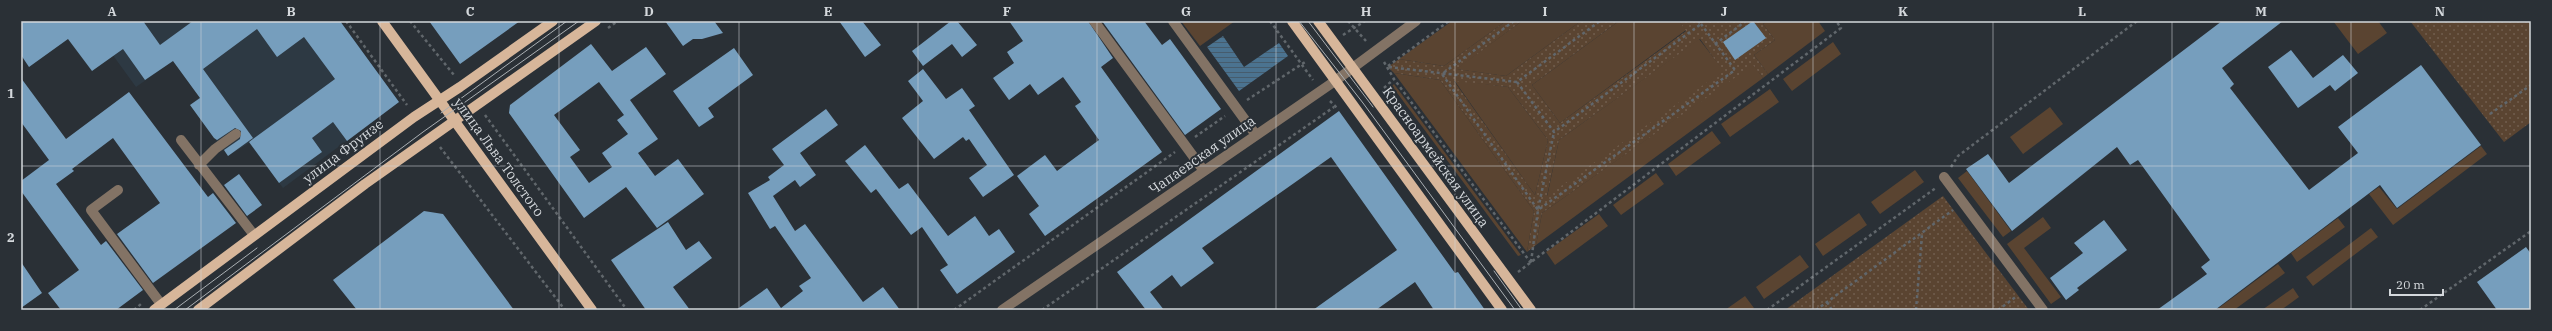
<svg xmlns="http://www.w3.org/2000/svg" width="2552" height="331" viewBox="0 0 2552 331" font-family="'IBM Plex Serif',serif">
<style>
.built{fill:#2d3943}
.green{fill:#5a4431}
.park{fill:url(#park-dots);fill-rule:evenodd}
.water{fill:url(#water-rules)}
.building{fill:#769ebd;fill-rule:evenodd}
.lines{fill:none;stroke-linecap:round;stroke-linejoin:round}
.path{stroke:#61676c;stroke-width:2.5;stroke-dasharray:3 3;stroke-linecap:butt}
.minor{stroke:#837365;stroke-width:10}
.major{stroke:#d7b69a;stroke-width:10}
.tram{stroke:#aaafb3;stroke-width:1}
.grid{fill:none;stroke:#d4d8dc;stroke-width:1;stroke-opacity:0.55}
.labels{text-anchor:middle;stroke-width:4;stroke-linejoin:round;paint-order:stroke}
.street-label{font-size:14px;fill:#d4d8dc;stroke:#2a3036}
.neatline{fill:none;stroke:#d4d8dc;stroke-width:1.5}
.grid-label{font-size:13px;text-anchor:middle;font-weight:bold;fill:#d4d8dc}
</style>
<defs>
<pattern id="park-dots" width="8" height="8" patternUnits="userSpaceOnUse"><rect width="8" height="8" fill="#5a4431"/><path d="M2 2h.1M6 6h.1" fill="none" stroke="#715e4e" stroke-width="1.8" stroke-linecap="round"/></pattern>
<pattern id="water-rules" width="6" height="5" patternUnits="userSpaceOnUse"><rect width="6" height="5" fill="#4b7390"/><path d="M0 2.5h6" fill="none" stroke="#465c6d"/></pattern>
</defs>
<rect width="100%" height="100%" fill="#2a3036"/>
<!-- built -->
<path class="built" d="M88,21H340L399,102L283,188L249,143L228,156L190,105L200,97L173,61L136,87Z"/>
<!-- green -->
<path class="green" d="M1181,21H1235L1200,46Z
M1452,21H1506L1444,66L1399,59Z
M1522,21H1581L1506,76L1456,69Z
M1619,21H1679L1686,30L1560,123L1532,85Z
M1767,21H1818L1825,31L1768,74L1754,55L1775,40L1763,24Z
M2333,21H2378L2387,33L2358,54Z
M1699,39L1724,71L1547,197L1559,140Z
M1833,42L1841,54L1792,91L1783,79Z
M1753,64L1763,78L1536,245L1542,213Z
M1394,73L1440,80L1534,211L1527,252Z
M1454,80L1508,87L1548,140L1535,195Z
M1394,84L1521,255L1518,256L1392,86Z
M1770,89L1779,102L1730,137L1721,124Z
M2050,107L2063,124L2023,154L2010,137Z
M1712,131L1721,143L1676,176L1668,164Z
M2481,146L2487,154L2393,225L2369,194L2379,187L2397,209Z
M1915,170L1924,182L1880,214L1871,202Z
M1967,171L2011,231L2003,237L1958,178Z
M1656,173L1664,184L1621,215L1613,205Z
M1859,213L1867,225L1823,256L1815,244Z
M1599,214L1608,226L1555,265L1546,252Z
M2043,217L2051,228L2024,248L2061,297L2051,304L2007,244Z
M2338,218L2345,227L2297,262L2291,253Z
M2371,228L2378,237L2313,286L2306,277Z
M1800,255L1809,267L1764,299L1756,287Z
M2278,264L2285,273L2234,310H2216Z
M2293,288L2299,297L2281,310H2262Z
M1745,296L1754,308L1751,310H1725Z"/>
<!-- park -->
<path class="park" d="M1506,21H1522L1457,69L1506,76L1581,21H1619L1532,85L1560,123L1686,31L1679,21H1767L1763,24L1775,40L1754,55L1768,74L1763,78L1753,65L1542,213L1536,245L1527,252L1534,211L1440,80L1394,73L1388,67L1399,59L1444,66ZM1700,39L1723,71L1547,196L1559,140ZM1454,81L1508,87L1548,140L1535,195Z
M2410,21H2531V122L2504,142Z
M1943,196L2029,310H1785Z"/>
<!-- water -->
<path class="water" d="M1223,36L1244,67L1279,43L1288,56L1239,91L1207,47Z"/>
<!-- building -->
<path class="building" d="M21,21H143L160,45L193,21H340L399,102L347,141L333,122L312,138L322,152L279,183L249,142L335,79L304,37L277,57L257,29L203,69L253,138L228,156L224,150L240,139L241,131L235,128L217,140L214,138L190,105L200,98L173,61L145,80L123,49L92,71L68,39L29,67L21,55Z
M429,21H520L460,64Z
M665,21H714L723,33L702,39H693L683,46Z
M839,21H862L881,45L865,57Z
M951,21H957L977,45L962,57L952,44L923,66L912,51Z
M1009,21H1088L1113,58L1101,67L1162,152L1045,236L1029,214L1039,206L1017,176L1045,155L1057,171L1099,140L1075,106L1081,102L1063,77L1038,95L1030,84L1009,100L993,78L1014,63L1007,52L1023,41Z
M1102,21H1144L1162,45L1170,39L1221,109L1185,135Z
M1753,21L1766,38L1735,60L1723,42Z
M2222,21H2283L2222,68L2234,84L2230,88L2309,190L2358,153L2338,127L2421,65L2481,145L2397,208L2380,185L2215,310H2157L2207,274L2201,267L2210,260L2138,160L2130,165L2117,147L2012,231L1966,169L1988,154L2009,183Z
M591,44L612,71L646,47L666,74L630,100L658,139L638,153L655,176L678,159L704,194L657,228L626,187L584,218L509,113L510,105ZM599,82L624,115L617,120L628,134L602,153L612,167L589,183L570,157L580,150L554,115Z
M734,48L753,75L708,108L714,117L699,127L673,91Z
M2291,50L2313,78L2343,55L2358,73L2335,91L2330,85L2298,108L2268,67Z
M923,69L946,99L962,88L975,106L969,110L1014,175L983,197L969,178L987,165L969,139L966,141L963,137L934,159L902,118L923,101L908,81Z
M21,78L66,139L129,92L208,197L213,193L236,223L153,283L117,234L160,203L113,138L72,169L74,171L56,184L101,245L106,241L143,290L116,310H61L48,293L79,270L21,191V181L49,160L21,122Z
M826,109L838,125L800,153L816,175L800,187L795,180L773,196L795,231L805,224L863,302L883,287L900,310H736L767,288L781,308L803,291L799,286L811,278L775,226L770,229L748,193L770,180L768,177L784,165L772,149Z
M1339,111L1455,273L1458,272L1485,310H1434L1415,282L1376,310H1313L1397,250L1331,157L1202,248L1214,263L1181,287L1172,275L1150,292L1164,310H1146L1117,272Z
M865,145L899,189L908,183L948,236L975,216L989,236L999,229L1015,252L957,294L940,270L948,265L922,227L911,235L876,189L871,193L845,161Z
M239,174L262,205L247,216L224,185Z
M424,211L443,214L514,310H357L333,280Z
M2104,220L2127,250L2077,288L2079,290L2066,300L2050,278L2083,253L2074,243Z
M668,222L686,250L699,241L712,258L673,287L690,310H646L611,260Z
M2526,247L2531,254V310H2497L2477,282Z
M21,262L42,293L21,308Z"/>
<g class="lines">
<!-- path -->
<path class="path" d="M346,21L407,105
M410,21L454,75
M1270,21L1313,80
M1348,21L1366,41
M1514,21L1442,74L1538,210L1735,70L1701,24
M608,28L618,21
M1343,35L1365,21
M1715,44L1746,21
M1384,62L1394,79L1531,263
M1388,66L1449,21
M1389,67L1517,82L1600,21
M1517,82L1554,132L1701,24L1698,21
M1384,88L1394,79
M1247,100L1305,62
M1330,101L1338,109
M2490,114L2531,85
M485,115L627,310
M1195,137L1225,116
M440,147L565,310
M1951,167L1958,156L2137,21
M1531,262L1538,210L1554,132
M1518,272L1841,28L1836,21
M1827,302L1832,310
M134,310L141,304
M954,310L1175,152
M1042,310L1334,107
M1767,310L1937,187
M1816,310L1953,210
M1916,310L1922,234
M1998,310L2017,296
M2420,310L2531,231"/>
<!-- minor -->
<path class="minor" d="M1094,21L1204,171
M1173,21L1256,135
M181,140L254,235
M199,165L215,149L236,134
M1944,177L2043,310
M118,190L91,210L161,304
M1002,310L1335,81L1416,21"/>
<!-- major -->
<path class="major" d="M382,21L592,310
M1292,21L1502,310
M1318,21L1531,310
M154,310L414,117L460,87L553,21
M198,310L365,184L596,21"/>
<!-- tram -->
<path class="tram" d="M1299,21L1363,103L1515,310
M1308,21L1373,107
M441,113L567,21
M1494,271L1522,310
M174,310L257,248
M185,310L423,132L579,21"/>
</g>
<!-- grid -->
<path class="grid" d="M201,21V310M380,21V310M559,21V310M739,21V310M918,21V310M1097,21V310M1276,21V310M1455,21V310M1634,21V310M1813,21V310M1993,21V310M2172,21V310M2351,21V310M21,166H2531"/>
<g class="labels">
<!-- street labels -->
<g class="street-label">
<text transform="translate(343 151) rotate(-37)" y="5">улица Фрунзе</text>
<text transform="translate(1202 155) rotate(-35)" y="5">Чапаевская улица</text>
<text transform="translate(499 157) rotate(54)" y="5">улица Льва Толстого</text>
<text transform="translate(1436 157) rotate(54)" y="5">Красноармейская улица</text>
</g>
</g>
<!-- border -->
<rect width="2552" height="331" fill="none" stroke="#2a3036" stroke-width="44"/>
<!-- scale -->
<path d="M2390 289v6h53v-6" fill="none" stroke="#d4d8dc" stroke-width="2"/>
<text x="2396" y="289" font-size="12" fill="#d4d8dc" stroke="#2a3036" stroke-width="3" paint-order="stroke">20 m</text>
<rect x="22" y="22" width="2508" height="287" class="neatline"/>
<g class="grid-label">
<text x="112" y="16">A</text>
<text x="291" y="16">B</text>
<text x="470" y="16">C</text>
<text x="649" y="16">D</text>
<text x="828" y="16">E</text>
<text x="1007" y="16">F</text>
<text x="1186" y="16">G</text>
<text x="1366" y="16">H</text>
<text x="1545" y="16">I</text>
<text x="1724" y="16">J</text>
<text x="1903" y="16">K</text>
<text x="2082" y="16">L</text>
<text x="2261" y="16">M</text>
<text x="2440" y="16">N</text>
<text x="11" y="98">1</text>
<text x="11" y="242">2</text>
</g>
</svg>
